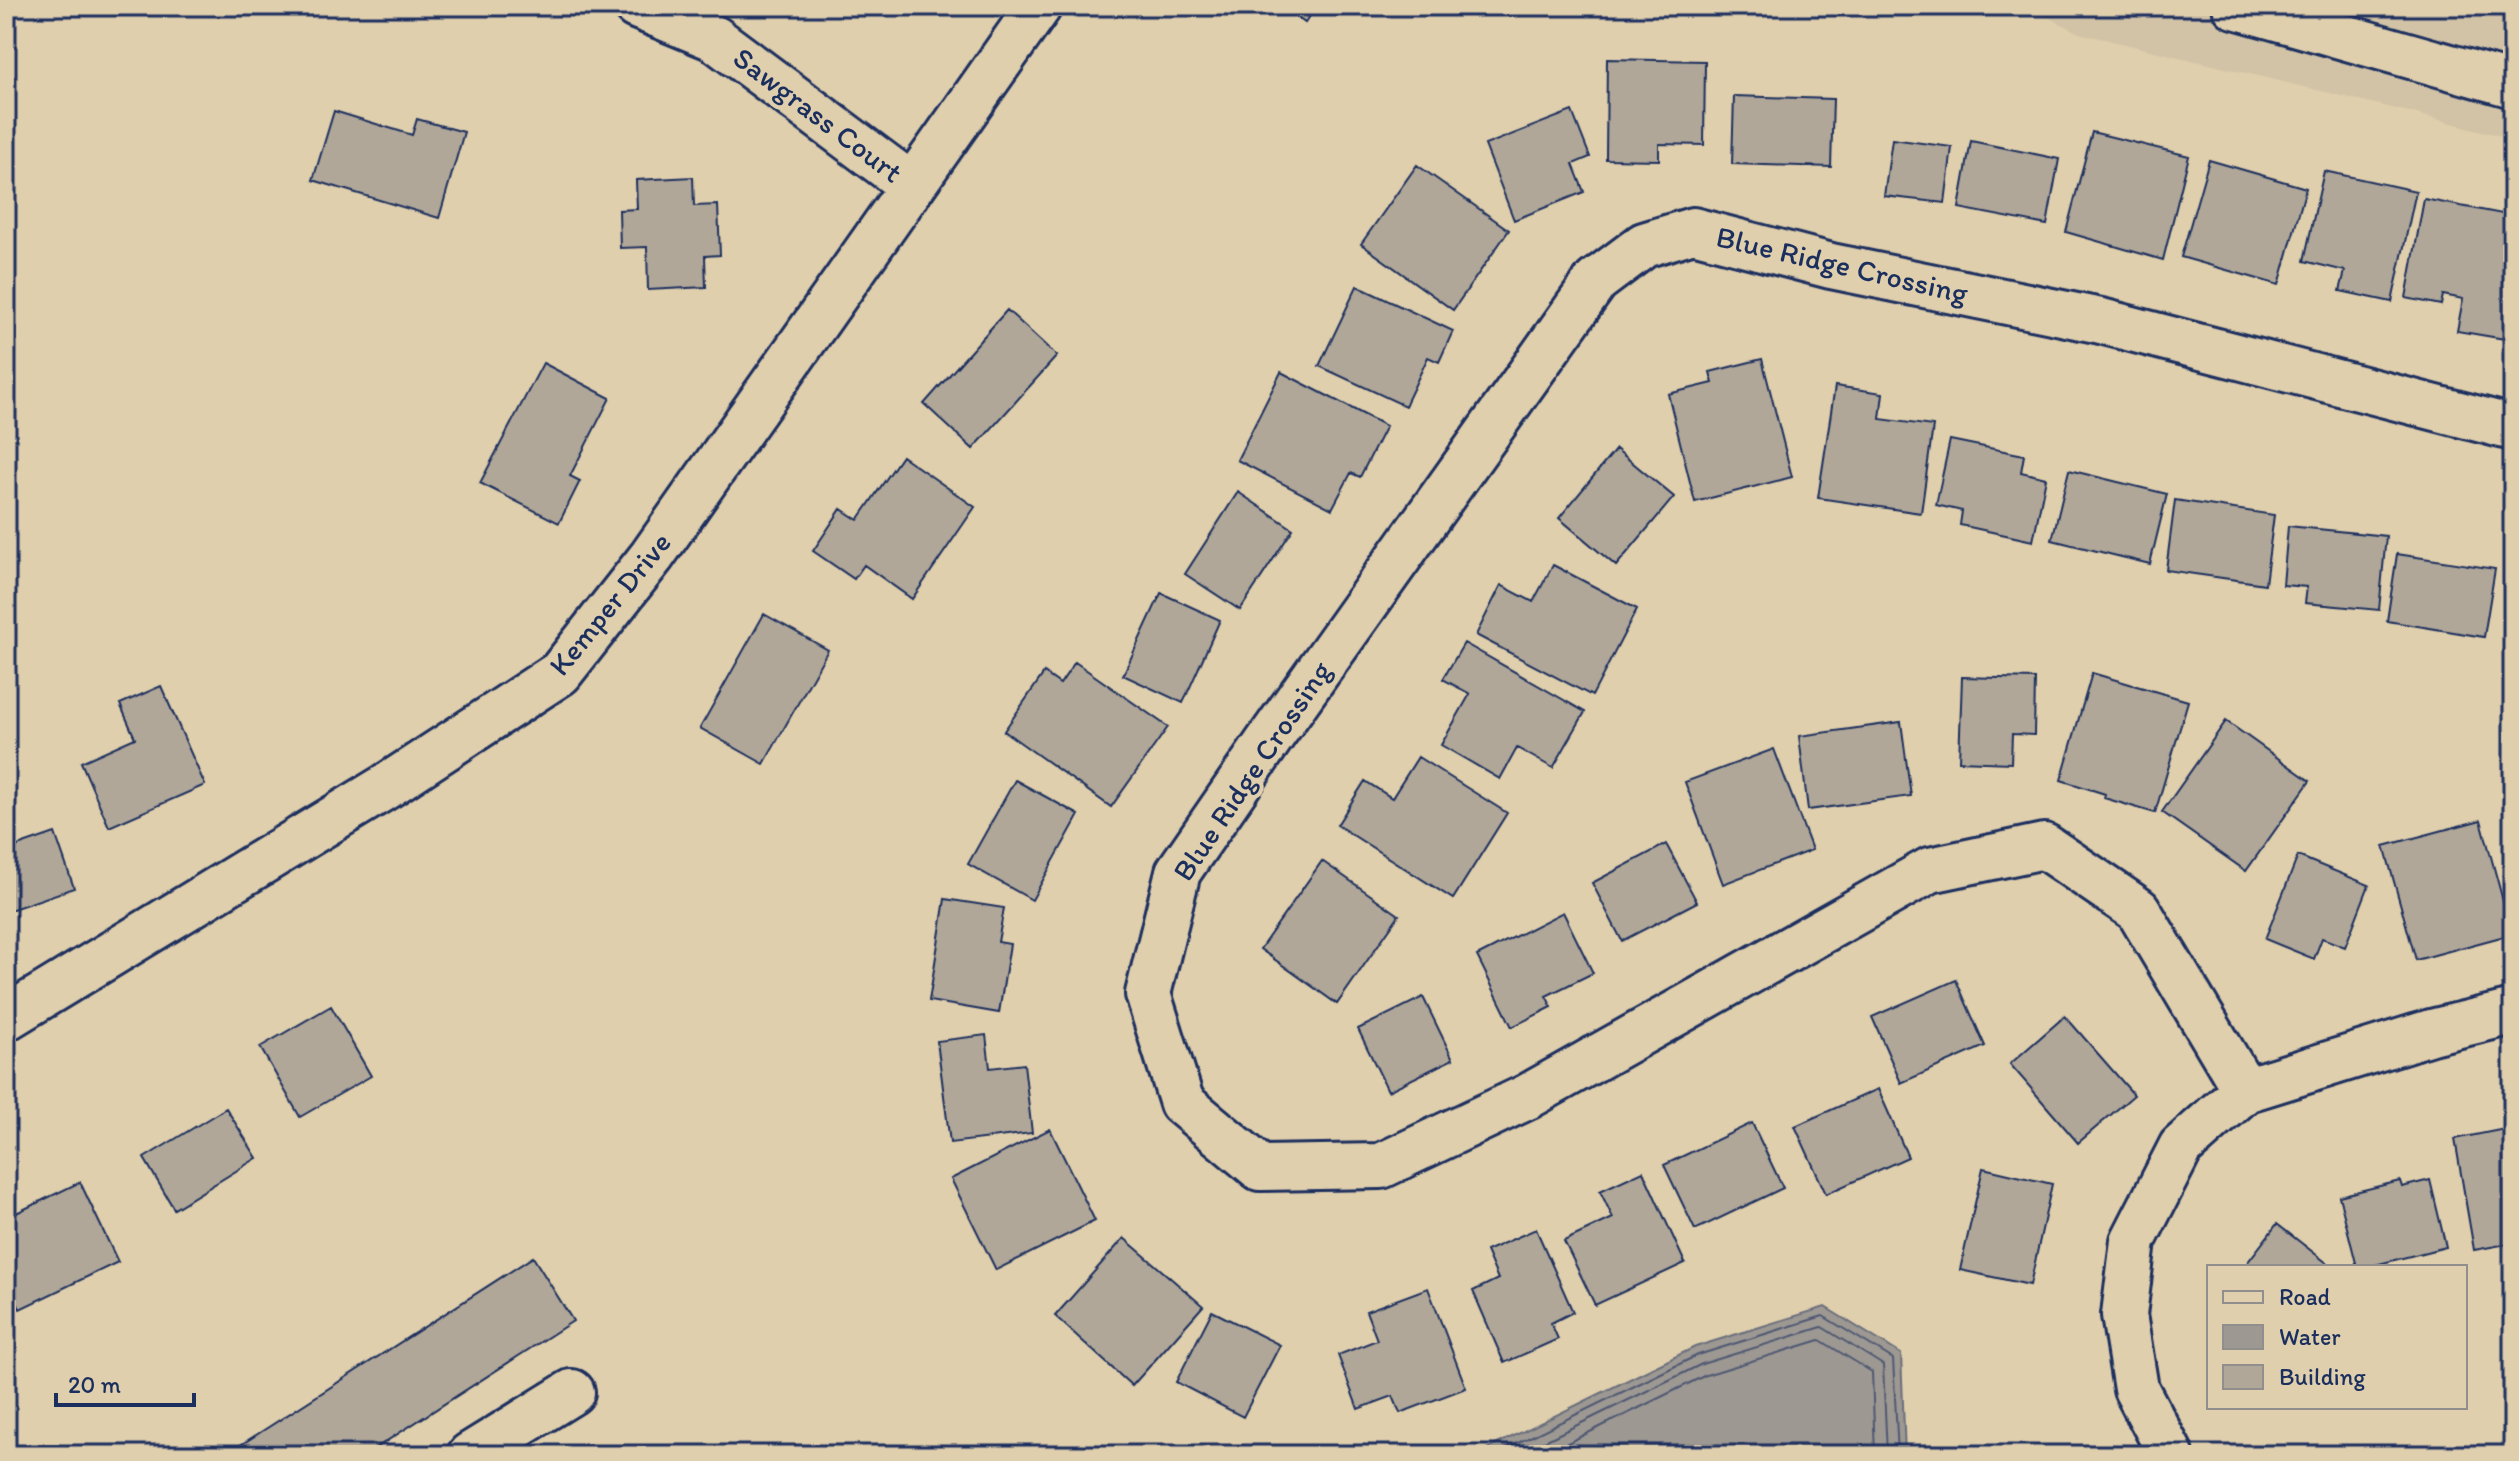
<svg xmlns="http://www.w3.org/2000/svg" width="2519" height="1461" viewBox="0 0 2519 1461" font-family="Itim,sans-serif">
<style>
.built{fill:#d2c3a6}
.water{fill:#9d9892;stroke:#696e7d;stroke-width:2}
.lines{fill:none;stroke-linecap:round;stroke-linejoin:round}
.shore{stroke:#4f5973;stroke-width:2}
.building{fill:#b0a798;stroke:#1b2f5e;stroke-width:2}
.minor-casing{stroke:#1b2f5e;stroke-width:50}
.minor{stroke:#e0cfac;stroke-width:44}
.labels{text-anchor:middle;stroke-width:8;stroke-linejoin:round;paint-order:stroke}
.street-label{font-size:30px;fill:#1b2f5e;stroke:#e0cfac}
</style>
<rect width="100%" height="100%" fill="#e0cfac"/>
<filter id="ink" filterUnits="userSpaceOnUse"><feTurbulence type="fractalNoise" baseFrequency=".0125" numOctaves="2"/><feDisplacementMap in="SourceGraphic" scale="16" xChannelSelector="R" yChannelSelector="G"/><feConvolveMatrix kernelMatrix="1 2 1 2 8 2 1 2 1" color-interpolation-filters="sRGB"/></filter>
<g filter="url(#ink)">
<!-- built -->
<path class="built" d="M2025,6H2513V139L2409,112L2079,33Z"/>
<!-- water -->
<path class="water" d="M1825,1307L1901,1354L1905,1455H1475L1695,1347Z"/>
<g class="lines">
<!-- shore -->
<path class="shore" d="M1493,1455L1698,1355L1823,1316L1893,1359L1898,1455
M1516,1455L1702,1364L1822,1327L1883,1365L1887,1455
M1543,1455L1706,1375L1820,1340L1872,1372L1875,1455"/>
</g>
<!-- building -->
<path class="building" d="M1281,6H1317L1305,23Z
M1607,59L1705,61L1704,145L1659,144V160L1606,159Z
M1734,96L1833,99L1831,167L1732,164Z
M334,111L412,135L417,119L464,132L439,218L313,180Z
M1572,111L1590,157L1573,164L1584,192L1514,220L1485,145Z
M2092,132L2189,156L2163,260L2066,232Z
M1892,139L1952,147L1945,203L1884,196Z
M1971,141L2059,159L2047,225L1959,208Z
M2209,160L2306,188L2279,285L2181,257Z
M1417,165L1509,230L1453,310L1361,244Z
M2324,171L2416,191L2392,302L2340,291L2345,271L2304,261Z
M693,177L694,206L718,205L720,255L705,256L706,287L648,290L647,247L620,248L619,210L637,209L636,180Z
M2424,199L2513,216V297L2505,339L2457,331L2463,299L2443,295L2441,305L2406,298Z
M1357,286L1453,331L1439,362L1428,357L1405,406L1319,366Z
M1007,310L1057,356L973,449L924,404Z
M1762,359L1792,477L1695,502L1668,394L1713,383L1710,372Z
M543,363L610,398L570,476L580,481L559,523L480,483Z
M1281,372L1386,426L1360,477L1351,473L1332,509L1237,460Z
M1835,386L1883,393L1880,419L1933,426L1921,513L1818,498Z
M1950,440L2024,455L2021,472L2046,478L2033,541L1960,525L1962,511L1936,505Z
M1616,449L1674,497L1616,566L1559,518Z
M902,456L975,507L912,599L864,565L854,579L813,551L841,509L858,520Z
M2069,470L2167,494L2150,564L2052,540Z
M1238,492L1293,529L1240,610L1185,574Z
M2175,500L2274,515L2265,584L2166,570Z
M2288,526L2386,536L2379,610L2305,603L2307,587L2283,585Z
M2397,554L2495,569L2484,637L2387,621Z
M1553,565L1637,609L1592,696L1476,635L1501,585L1533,602Z
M2513,579V622L2505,621Z
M1161,593L1220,620L1183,703L1123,675Z
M764,614L828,650L764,764L700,728Z
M1464,643L1585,712L1553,768L1517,748L1500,779L1441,745L1470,694L1443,679Z
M1075,662L1168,727L1111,807L1004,731L1044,673L1060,684Z
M2092,673L2188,701L2155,813L2104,798L2105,794L2061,780Z
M1962,677L2035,679L2034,735L2012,734L2011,763L1959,761Z
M161,686L205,785L109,827L81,762L135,738L120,704Z
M2226,721L2310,781L2246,871L2162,812Z
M1901,722L1911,796L1808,810L1799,736Z
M1774,749L1812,850L1723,884L1685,782Z
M1418,757L1507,813L1453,899L1337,825L1365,781L1392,798Z
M1015,780L1079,815L1032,900L968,864Z
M2481,820L2512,934L2416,960L2384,846Z
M55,833L74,888L10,910L6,899V850Z
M1666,844L1697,902L1622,941L1592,883Z
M2298,856L2369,885L2345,947L2322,938L2314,959L2265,939Z
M1322,861L1399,915L1337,1004L1260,949Z
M945,899L1004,908L998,942L1010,944L999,1013L929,1001Z
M1563,912L1593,973L1546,996L1552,1007L1512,1027L1477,956Z
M1956,980L1985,1046L1901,1083L1872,1017Z
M1423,997L1453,1059L1388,1091L1358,1029Z
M331,1006L371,1076L300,1117L260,1047Z
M2065,1016L2134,1095L2078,1143L2010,1064Z
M986,1035L990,1068L1024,1064L1032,1133L950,1143L937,1041Z
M1878,1089L1908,1157L1826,1194L1795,1126Z
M226,1108L257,1158L174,1209L144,1158Z
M2513,1121V1243L2474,1250L2455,1139L2505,1129L2504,1122Z
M1752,1123L1783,1188L1695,1230L1664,1165Z
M1050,1129L1095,1221L996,1270L951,1179Z
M1983,1168L2052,1184L2030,1285L1960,1270Z
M1643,1171L1685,1263L1595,1305L1564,1241L1613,1218L1600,1191Z
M2430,1180L2446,1247L2367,1267H2357L2339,1196L2400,1181L2402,1187Z
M80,1182L118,1262L20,1309L6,1280V1218Z
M2277,1224L2332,1267H2244Z
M1536,1229L1573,1312L1551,1323L1558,1339L1504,1363L1473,1291L1498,1279L1486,1251Z
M1124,1238L1203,1306L1132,1386L1055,1316Z
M533,1257L573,1321L365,1455H225Z
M1428,1288L1466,1388L1400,1413L1393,1396L1358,1409L1338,1355L1377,1340L1366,1311Z
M1212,1311L1280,1345L1243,1417L1176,1382Z"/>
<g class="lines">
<defs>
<path id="minor" d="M636,6L714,38L911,185
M2235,6L2513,85
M2513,428L2101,321L1831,266L1693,230L1644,245L1596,281L1274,733L1178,872L1148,994L1182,1103L1260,1168L1381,1166L1527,1097L1930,870L2044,846L2138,910L2245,1090L2431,1032L2513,1012
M6,1018L387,786L560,673L652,556L1039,6
M470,1455L572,1392
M2171,1455L2136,1389L2124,1315L2133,1241L2181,1147L2245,1090"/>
</defs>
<!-- minor casing -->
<use href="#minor" class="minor-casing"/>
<!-- minor -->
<use href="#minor" class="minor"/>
</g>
</g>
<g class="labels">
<!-- street labels -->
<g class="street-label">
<text transform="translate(818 115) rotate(37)" y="10">Sawgrass Court</text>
<text transform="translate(1842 265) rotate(13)" y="10">Blue Ridge Crossing</text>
<text transform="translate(610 604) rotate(-51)" y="10">Kemper Drive</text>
<text transform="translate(1252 771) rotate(-56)" y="10">Blue Ridge Crossing</text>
</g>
</g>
<!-- margin -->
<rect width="2519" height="1461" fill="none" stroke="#e0cfac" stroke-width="32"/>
<rect x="16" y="16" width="2487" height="1429" fill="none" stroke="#1b2f5e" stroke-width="3" filter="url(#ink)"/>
<!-- legend -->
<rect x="2207" y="1265" width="260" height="144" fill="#e0cfac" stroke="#918f8d" stroke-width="2"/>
<rect x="2223" y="1291" width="40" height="12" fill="#e0cfac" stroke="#918f8d" stroke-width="2"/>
<text x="2279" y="1305" font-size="24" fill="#1b2f5e">Road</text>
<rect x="2223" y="1325" width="40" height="24" fill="#9d9892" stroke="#918f8d" stroke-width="2"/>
<text x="2279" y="1345" font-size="24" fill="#1b2f5e">Water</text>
<rect x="2223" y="1365" width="40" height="24" fill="#b0a798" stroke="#918f8d" stroke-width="2"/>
<text x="2279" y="1385" font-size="24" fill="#1b2f5e">Building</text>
<!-- scale -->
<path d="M56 1393v12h138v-12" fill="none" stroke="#1b2f5e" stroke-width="4"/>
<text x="68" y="1393" font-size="24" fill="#1b2f5e" stroke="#e0cfac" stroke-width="6" paint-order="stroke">20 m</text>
</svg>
